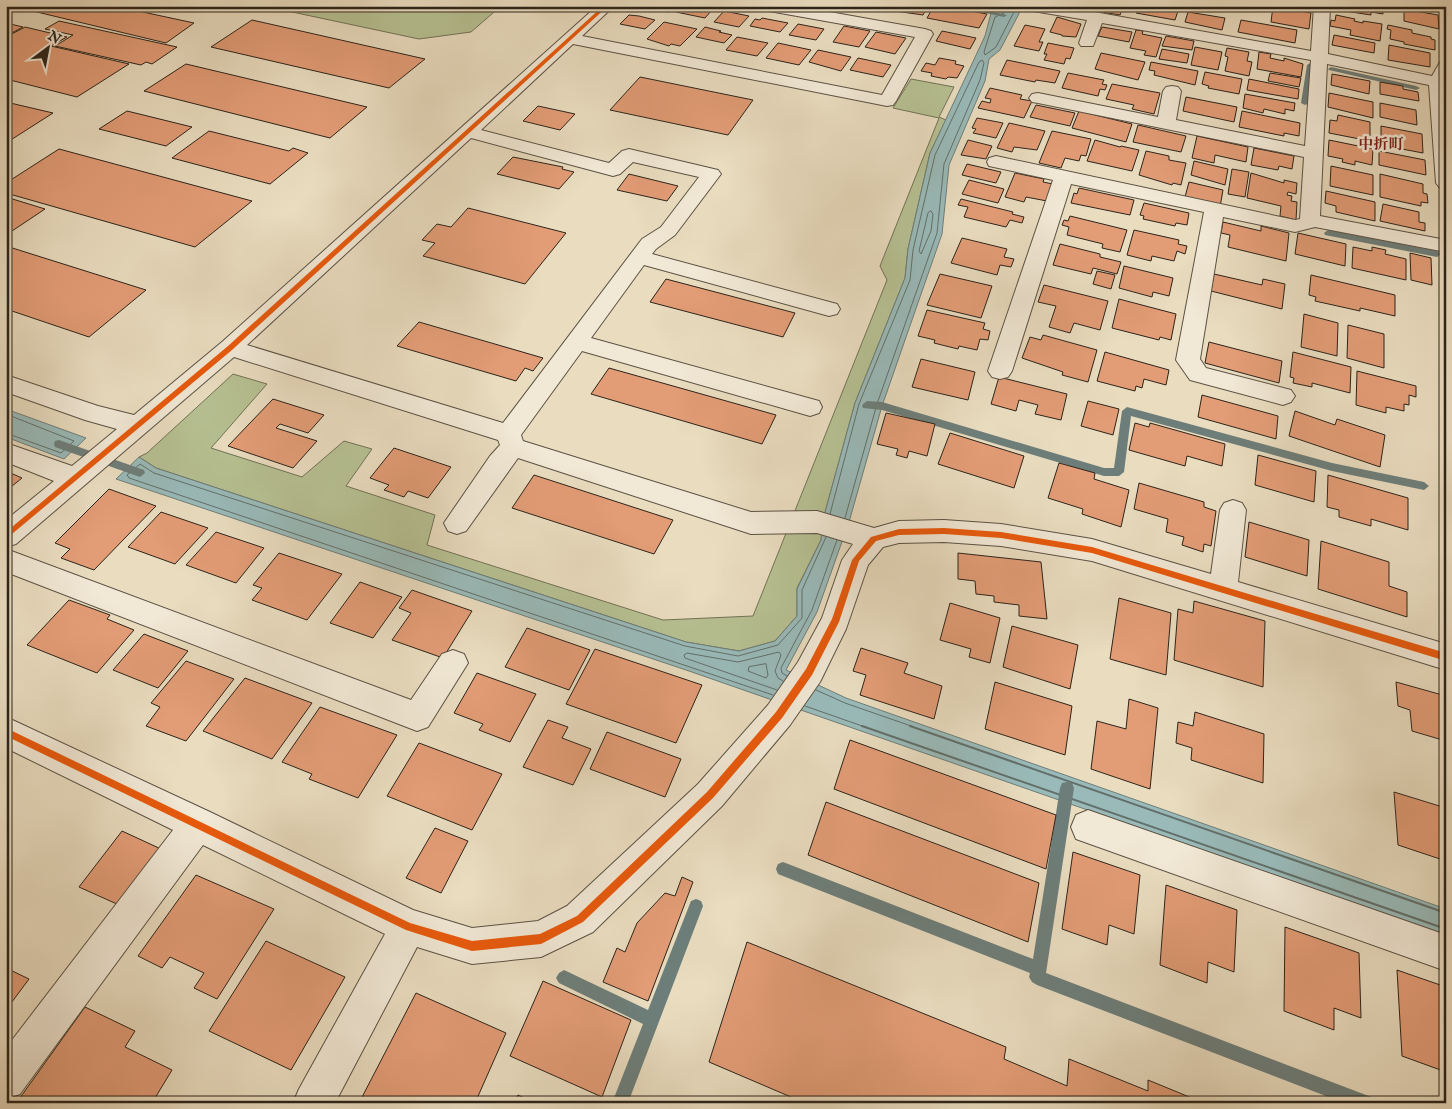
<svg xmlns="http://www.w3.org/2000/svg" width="1452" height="1109" viewBox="0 0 1452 1109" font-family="'IM FELL English','Noto Serif JP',serif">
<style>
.green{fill:#b6c092;stroke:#717256}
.water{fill:#99bab9;stroke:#6d7e7a}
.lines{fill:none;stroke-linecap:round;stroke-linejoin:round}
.shore-far1{stroke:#626f6a;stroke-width:1}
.shore{stroke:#626f6a;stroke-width:2}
.stream{fill:#6d7e7a;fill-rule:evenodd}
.building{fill:#e29c76;stroke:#2c241b}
.minor-casing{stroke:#5b5244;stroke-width:2}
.minor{fill:#f1e8d5;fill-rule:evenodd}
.cycleway-casing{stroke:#f1e8d5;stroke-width:3}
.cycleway{fill:#e8590c;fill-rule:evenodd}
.labels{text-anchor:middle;stroke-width:5;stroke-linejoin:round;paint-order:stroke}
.far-quarter-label{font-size:15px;font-weight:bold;fill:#7a1f14;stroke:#f1e8d5}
</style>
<rect width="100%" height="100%" fill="#e9dcbf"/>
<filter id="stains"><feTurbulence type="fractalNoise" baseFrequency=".004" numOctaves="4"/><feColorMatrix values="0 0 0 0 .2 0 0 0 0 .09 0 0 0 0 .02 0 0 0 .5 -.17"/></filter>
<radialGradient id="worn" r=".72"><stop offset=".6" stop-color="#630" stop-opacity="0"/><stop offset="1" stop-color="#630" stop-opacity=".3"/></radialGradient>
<!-- green -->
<path class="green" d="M264,6H501L471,32L419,39Z
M911,79L954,87L939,117L946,120L930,153L908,249L905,278L855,403L824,516L821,540L797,588V616L775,641L739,651L686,642L156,468L139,457L147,453L233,374L267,384L211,448L302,477L344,441L372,449L346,486L435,515L427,545L663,620L753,616L887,280L880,266L939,118L893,108Z"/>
<!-- water -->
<path class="water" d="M1002,6H1023L1000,50L989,59L985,81L949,165L942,234L882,406L849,522L817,612L786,670L846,698L1446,909V935L689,671L116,479L139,457L156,468L686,642L739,651L775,641L797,616V589L821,540L824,516L855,403L905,278L908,249L930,153L985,36L991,13L1001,9Z
M6,409L86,438L64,459L6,437Z"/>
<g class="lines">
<!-- shore-far1 -->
<path class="shore-far1" d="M1006,6L1004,13L995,17L984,52L985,55L996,47L1017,6
M931,211L933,214L931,231L921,254L919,251L928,213Z
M6,414L74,441L61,453L6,433
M830,514L859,404L910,280L913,250L935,155L979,62L982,60L984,63L980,80L944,164L937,233L877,404L845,518
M766,664L768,675L766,678L748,671L749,667Z
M787,676L782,673L781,668L812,610L837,540
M777,690L685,658L684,655L687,653L738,662L779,652L781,655L775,671L778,678L783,681
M816,690L845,703L914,727
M773,695L129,478L127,475L140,464L154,473L685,646L738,656L778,645L802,618V590L826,537
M805,706L865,727"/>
<!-- shore -->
<path class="shore" d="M862,726L1446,929
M910,726L1446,913"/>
<!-- stream -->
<path class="stream" d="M952,6H967L1007,15L1004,17Z
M1310,63L1313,65L1309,103L1305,105L1301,103L1307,65Z
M1331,67L1416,86L1420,88L1416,90L1329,70L1328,69Z
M1328,230L1437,251L1441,254L1437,257L1325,235L1324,233Z
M867,401L882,402L1104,468H1114L1122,411L1127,407L1332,463L1424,482L1429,486L1424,490L1332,471L1131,416L1124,472L1119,476H1104L882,410L863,408L862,405Z
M59,440L144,470L145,473L140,477L55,447L54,444L55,441Z
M1067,782L1072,783L1074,788L1046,973L1366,1095L1372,1097L1374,1103H1344L1037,985L1032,982L1029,977L1030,973L783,876L778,874L776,869L778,864L783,862L1033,959L1060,788L1062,783Z
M696,899L701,901L703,906L628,1103H612L643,1024L559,983L556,978L559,973L564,970L648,1010L691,901Z"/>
</g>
<!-- building -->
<path class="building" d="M12,6H115L194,23L166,43Z
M639,6H675L668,12Z
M681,6H699L698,8L711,11L705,18L676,12Z
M857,6H884L881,10L869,8L868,10L856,8Z
M891,6H928L923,15L888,10Z
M934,6L948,9L949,7L987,14L979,28L927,18Z
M1084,6H1123L1120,15L1083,9Z
M1139,6H1151L1178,11L1175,20L1136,13Z
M1273,6L1311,13L1309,29L1271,22Z
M1332,6H1383V14L1371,12V15L1332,9Z
M1404,9L1438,15L1439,29L1404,21Z
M724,11L749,16L739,27L714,22Z
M1188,12L1225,18L1222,30L1185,22Z
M629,15L639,16L655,20L645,29L620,24Z
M1336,15L1355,19L1354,21L1363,23V21L1382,24L1380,41L1350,35L1351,30L1330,26L1331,20L1335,21Z
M1057,17L1081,24L1076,37L1062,36V35L1050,32Z
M762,18L788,23L780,32L750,26L755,19L760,20Z
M252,20L425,59L389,88L211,47Z
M1241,20L1297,30L1295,43L1238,32Z
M59,21L177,47L152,64L146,62L141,65L55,46L73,35L45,29Z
M664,22L697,29L680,46L671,44L669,46L647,39Z
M6,23L23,27L6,36Z
M798,24L824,29L816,40L789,35Z
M1025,25L1045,29L1039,42H1043L1039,51L1014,46Z
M1388,25L1412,30V33L1431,37V39L1435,40V50L1404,44V42L1390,39L1391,30L1387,29Z
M844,26L870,31L859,47L833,42Z
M25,27L67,37L51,46L129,64L77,97L6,79V37Z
M705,27L721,31L719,32L732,35L724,43L696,37Z
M1102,27L1132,32L1129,42L1098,36Z
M1136,30L1143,31L1142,34L1162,38L1156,57L1144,55L1146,51L1130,48Z
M942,31L976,38L970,49L936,41Z
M876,32L906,38L895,54L865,47Z
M1334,35L1375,43L1374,53L1332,45Z
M1166,36L1194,41L1192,50L1162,46Z
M737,37L768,43L757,56L726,50Z
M778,43L811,50L799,65L766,58Z
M1048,43L1074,48L1070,59L1066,58L1064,64L1044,60L1047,54H1044Z
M1389,45L1430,53V67L1388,60Z
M1195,47L1222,52L1218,70L1191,65Z
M1227,48L1249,52L1247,61L1252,62L1249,76L1225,71L1228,57L1225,56Z
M1162,49L1189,54L1187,63L1159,59Z
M818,50L851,57L841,71L809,62Z
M1259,52L1271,54L1270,58L1284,61V58L1303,64L1301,77L1257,69Z
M1101,53L1145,62L1138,80L1095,69Z
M858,58L891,65L883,77L850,70Z
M939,58L956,61L955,64L964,66L957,78L948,77L946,79L931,76L932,73L921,71L926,63L935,65Z
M1007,60L1060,71L1055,83L1036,80L1035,82L1000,75Z
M1151,62L1198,71L1195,85L1154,75L1155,71L1149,70Z
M186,64L367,107L330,138L144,91Z
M1205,72L1242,79L1239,94L1208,88L1209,86L1202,84Z
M1068,73L1104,80L1102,84L1107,85L1105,90L1100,89L1098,96L1062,88Z
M1270,73L1301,78L1299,87L1268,81Z
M1332,74L1370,81L1369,94L1331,85Z
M640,77L753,100L728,135L610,110Z
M1249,79L1299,89L1298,99L1247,90Z
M1380,82L1403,86V89L1418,92L1419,101L1380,94Z
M1112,84L1160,93L1154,114L1132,109L1134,105L1106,99Z
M990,88L1022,95L1020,99L1032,101L1024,118L978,108L982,101L990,103L991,99L985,98Z
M1329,93L1373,102V118L1328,107Z
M1245,94L1295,103L1294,111L1285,109V114L1264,109L1263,113L1243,108Z
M1186,97L1237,107L1234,122L1183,111Z
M6,102L53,113L6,143Z
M1380,103L1416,110L1417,125L1380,117Z
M1036,105L1075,113L1070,126L1030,117Z
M538,106L575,114L560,130L523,121Z
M127,111L192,127L166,146L99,129Z
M1079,111L1132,124L1126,142L1072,128Z
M1242,111L1300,123L1299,136L1284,133V136L1239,127Z
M1338,115L1370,122V141L1329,133L1330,120L1337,121Z
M977,118L1003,123L996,138L973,133L976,129L972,128Z
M1009,123L1045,131L1037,150L1014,147L1012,152L997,148Z
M1138,125L1186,136L1181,152L1133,142Z
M1381,126L1422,134L1423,153L1381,145Z
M209,131L289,151L293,148L308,153L270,184L172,158Z
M1052,131L1091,139L1086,156L1081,155L1079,161L1065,158L1061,168L1039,163Z
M1197,136L1248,147L1246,162L1215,155L1214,163L1192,158Z
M968,140L992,146L986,159L961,155Z
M1095,140L1120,147L1121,146L1139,150L1132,171L1087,161Z
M1329,140L1373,149L1372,165L1355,161V165L1342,162L1343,159L1328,156Z
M1254,148L1294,156L1292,169L1279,166L1278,170L1251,165Z
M59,149L252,201L195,247L6,193V183Z
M1146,151L1169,156V160L1186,163L1181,185L1173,183L1172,185L1139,175Z
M1379,151L1425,160L1426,175L1379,165Z
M513,157L563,167L562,169L574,172L559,189L497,174Z
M1194,161L1228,169L1225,185L1191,175Z
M967,164L1001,172L996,183L962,175Z
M1331,166L1373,175V195L1330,186Z
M1232,169L1249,172L1245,197L1228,194Z
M1015,173L1044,179L1043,182L1053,184L1047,201L1026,197L1024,202L1005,197Z
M1251,173L1284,183V180L1297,183L1296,194L1288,192L1287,195L1292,196L1291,201L1297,202L1296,220L1280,216L1281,206L1247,198Z
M629,174L678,186L667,201L617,190Z
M1380,174L1423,184V193L1427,194L1428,203L1421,202V206L1380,197Z
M969,180L1004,189L998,203L962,194Z
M1189,182L1223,190L1220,207L1185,197Z
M1079,188L1134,200L1130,215L1071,203L1074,193L1077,194Z
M1326,191L1375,202V221L1336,212V206L1325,203Z
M6,197L45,209L6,235Z
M961,199L1013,212L1012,214L1024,217L1022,223L1010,220L1006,227L964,217L968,207L958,205Z
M1144,203L1189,213L1187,225L1176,223L1175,226L1143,219L1144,216L1140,215Z
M1383,204L1419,212V222L1425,223V231L1380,221Z
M468,208L566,233L525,284L423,256L435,243L422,240L437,224L451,227Z
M1070,216L1127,230L1120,252L1102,248L1103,244L1067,235L1069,227L1062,225L1064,220L1068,221Z
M1223,222L1261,231V226L1289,233L1286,261L1228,247L1230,235L1221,233Z
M1134,230L1179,240L1178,244L1187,246L1185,254L1177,251L1174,261L1152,256L1151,261L1127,255Z
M1298,233L1346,244L1345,266L1295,254Z
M962,238L1007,249L1004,257L1014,259L1011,267L1000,265L997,275L951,263Z
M1060,244L1100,254V257L1121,262L1117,274L1093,268L1091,274L1053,265Z
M6,246L146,290L89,337L6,309Z
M1353,247L1372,251V247L1386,250L1385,254L1406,259V280L1352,268Z
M1410,253L1431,258L1432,285L1411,280Z
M1124,266L1173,278L1169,296L1153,292L1152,297L1119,288Z
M1097,271L1115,275L1111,289L1093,284Z
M940,274L992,286L981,318L927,305Z
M1214,274L1262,285L1263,279L1285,284L1282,309L1211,291Z
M1311,275L1395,295V316L1360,308V311L1315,301L1316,297L1309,295Z
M666,279L795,313L783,337L650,302Z
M1044,285L1108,301L1100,330L1074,323L1070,333L1049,327L1056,306L1038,302Z
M1119,299L1176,314L1171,340L1160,337L1159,340L1112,328Z
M927,310L985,323L983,329L990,331L988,340L980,339L977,350L959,346L958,349L934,343L935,340L918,336Z
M1304,314L1338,323L1337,356L1301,347Z
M419,322L543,358L533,371L525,368L516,381L397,346Z
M1348,325L1384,334V368L1347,358Z
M1043,335L1097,350L1088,382L1062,375L1063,372L1022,358L1030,337L1041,340Z
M1209,342L1282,361L1279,383L1205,363Z
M1105,352L1169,370L1166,385L1144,379L1142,388L1136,386L1135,391L1097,381Z
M1293,352L1351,367L1350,393L1312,383V387L1293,383L1294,378L1290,377Z
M921,359L975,372L968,400L912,387Z
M609,368L776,415L762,444L591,394Z
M1357,371L1416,386V397L1409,395V405L1404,404V411L1386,407V413L1356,405Z
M999,377L1067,394L1061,420L1035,414L1038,405L1019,400L1016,411L991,404Z
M1202,395L1278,416L1276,439L1198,417Z
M273,399L324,415L308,433L280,424L276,428L317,441L293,468L228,446Z
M1088,401L1119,409L1113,435L1081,426Z
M1295,411L1335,425L1337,419L1385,435L1380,467L1289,436Z
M886,413L935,424L927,456L909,451L907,458L896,455L898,449L877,444Z
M1135,423L1149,427L1150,423L1225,444L1222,466L1187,456L1185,466L1129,450Z
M950,433L1024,456L1014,488L938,464Z
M394,448L451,467L428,498L408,491L404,497L384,490L389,485L370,478Z
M1258,455L1316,471L1314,502L1255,485Z
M1059,463L1095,473L1094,479L1129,490L1121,527L1082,514L1083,509L1048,498Z
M6,471L22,478L6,491Z
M534,475L673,520L654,554L512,508Z
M1328,475L1408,498V530L1371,519V526L1339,517V510L1327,507Z
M1139,483L1204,502V507L1216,511L1211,546L1204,544L1203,552L1182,545L1184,537L1166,532L1168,519L1134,509Z
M109,489L156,506L94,570L61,558L70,549L55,543Z
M161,512L208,528L175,564L128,547Z
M1249,522L1309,540L1307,576L1245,557Z
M216,532L264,548L236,583L186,565Z
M1321,541L1389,562V586L1407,592V617L1318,589Z
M279,553L342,574L307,620L252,600L262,588L253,585Z
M958,553L1041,562L1047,619L1019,616V605L994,602V596L976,594L975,581L958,579Z
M360,582L402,597L373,638L330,623Z
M412,590L472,611L443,658L392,640L411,613L399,608Z
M1119,598L1171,613L1166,675L1110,659Z
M69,600L110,615L107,619L134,630L97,673L27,645Z
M1194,601L1265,621L1263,687L1174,660L1178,609L1193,613Z
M950,603L1000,618L990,663L969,657L971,649L940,640Z
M1012,626L1078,645L1070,689L1003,667Z
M527,628L590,650L569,690L505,667Z
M144,634L188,651L158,688L113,670Z
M861,648L908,663L904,673L942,686L934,719L860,695L866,675L853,671Z
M595,649L702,685L676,743L566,704Z
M186,661L234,679L186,741L146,726L160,707L151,703Z
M477,673L536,694L510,742L479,730L483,724L454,713Z
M245,678L312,703L272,759L203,731Z
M995,682L1072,706L1065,755L985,729Z
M1396,682L1446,696V741L1412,731L1410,710L1398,706Z
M1129,699L1158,708L1150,789L1091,769L1097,721L1126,729Z
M320,707L397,735L358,798L309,779L312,774L282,762Z
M1195,712L1264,734L1263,783L1191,760L1192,748L1176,743L1178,722L1193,726Z
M548,720L568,727L562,738L591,749L573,785L523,767Z
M607,732L681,759L665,797L590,769Z
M850,740L1056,815L1046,869L834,789Z
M419,743L502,774L472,830L387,796Z
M1394,792L1446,808V861L1398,845Z
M826,802L1039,883L1028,942L808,855Z
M435,828L468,841L441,893L406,878Z
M122,831L161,849L119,905L79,887Z
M1073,852L1140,875L1134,934L1109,925L1107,945L1062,929Z
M196,875L274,909L217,999L194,988L204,973L170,957L162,968L138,956Z
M682,877L693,882L648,1001L603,982L617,948L625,952L637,923L665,893L675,896Z
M1166,885L1237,910L1234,972L1208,962L1207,983L1160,965Z
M1285,927L1359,953L1361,1018L1334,1008V1030L1284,1011Z
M266,941L345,977L291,1070L209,1031Z
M747,942L1006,1047L1004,1059L1067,1086L1069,1059L1148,1091V1080L1204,1103H805L709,1062Z
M6,968L29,979L6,1010Z
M1397,970L1446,987V1072L1402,1056Z
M543,981L631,1020L602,1097L510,1056Z
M416,993L506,1033L475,1103H364L360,1101Z
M85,1007L135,1031L125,1047L172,1070L152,1103L17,1102Z
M518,1095L535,1103H514Z"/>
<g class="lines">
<defs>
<path id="minor" d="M597,6H614L582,36L882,95L915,37L769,11L764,9L761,6H796L925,29L931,31L933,34L896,101L893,105L887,106L573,44L481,130L609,163L622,151L629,149L718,170L721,174L675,235L656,249L652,254L837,304L840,309L837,314L829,316L644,265L591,338L819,401L822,407L819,413L810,416L582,351L521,435L523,441L751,512L817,511L874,528L899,521L944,520L1001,524L1092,539L1211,574L1220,510L1224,503L1233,500L1242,503L1246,510L1238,582L1446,644V670L1092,561L1001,546L944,542L899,543L883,547L868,565L846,629L820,682L790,725L722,806L593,932L541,957L472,964L417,947L335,1103H293L299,1089L385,934L203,845L20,1094L6,1099V1048L173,830L6,748V717L210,812L413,910L472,928L538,921L567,906L698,784L768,705L798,662L822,618L842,560L853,544L817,533L751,534L518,458L466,531L457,534L448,531L444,523L490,456L500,445L498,440L234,357L16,544L6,547V520L54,481L6,462V443L72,466L117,429L85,420L6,392V375L98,406L134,415L222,342ZM471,138L613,176L620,174L633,162L699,177L661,227L642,239L503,423L247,345Z
M1025,6H1061L1311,51L1314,6H1330L1328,54L1432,76L1440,62L1446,61V189L1439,187L1436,183L1429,85L1327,64L1320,216L1446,240V252L1315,227L1295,232L1223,217L1200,359L1206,368L1291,390L1295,396L1291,402L1283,405L1190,380L1176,360L1204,212L1071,184L1012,371L1008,377L1000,379L992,377L988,371L1053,180L989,166L987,162L989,158L996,156L1295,220L1300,219L1304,157L1038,103L1032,102L1029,98L1032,94L1038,93L1158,117L1163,91L1166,87L1172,86L1178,87L1181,91L1176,120L1305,146L1311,60L1102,23L1093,46H1081L1079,43L1087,20L1033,11L1028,9Z
M6,549L411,700L442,654L453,650L464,654L468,663L428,727L417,731L6,572Z
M1088,810L1446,935V971L1076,839L1071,827L1076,815Z"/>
</defs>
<!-- minor casing -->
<use href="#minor" class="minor-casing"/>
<!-- minor -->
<use href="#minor" class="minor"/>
<defs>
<path id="cycleway" d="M603,6H608L232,350L6,539V532L228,346Z
M944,528L1001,532L1092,547L1446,653V661L1092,553L1001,538L944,534L899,535L876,541L859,561L839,622L812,675L782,718L713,798L583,922L541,944L472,951L406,930L6,736V728L410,923L472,941L540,934L577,916L707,792L776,712L806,669L832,619L852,560L871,537L899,529Z"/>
</defs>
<!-- cycleway casing -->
<use href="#cycleway" class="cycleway-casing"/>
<!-- cycleway -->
<use href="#cycleway" class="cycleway"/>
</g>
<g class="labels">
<!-- far-quarter labels -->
<g class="far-quarter-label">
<text x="1381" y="149">中折町</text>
</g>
</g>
<!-- margin -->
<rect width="1452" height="1109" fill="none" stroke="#e9dcbf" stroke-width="25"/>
<rect x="8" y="8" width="1437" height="1094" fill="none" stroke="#2c241b" stroke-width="2.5"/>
<rect x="12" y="12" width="1427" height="1084" fill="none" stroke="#2c241b"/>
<!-- north arrow -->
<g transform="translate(48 48) rotate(32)" stroke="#f1e8d5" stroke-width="4" paint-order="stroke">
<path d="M0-4L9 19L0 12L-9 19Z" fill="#2c241b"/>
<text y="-8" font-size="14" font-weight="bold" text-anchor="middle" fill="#2c241b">N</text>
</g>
<rect width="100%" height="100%" filter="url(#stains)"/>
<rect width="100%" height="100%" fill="url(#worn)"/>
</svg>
